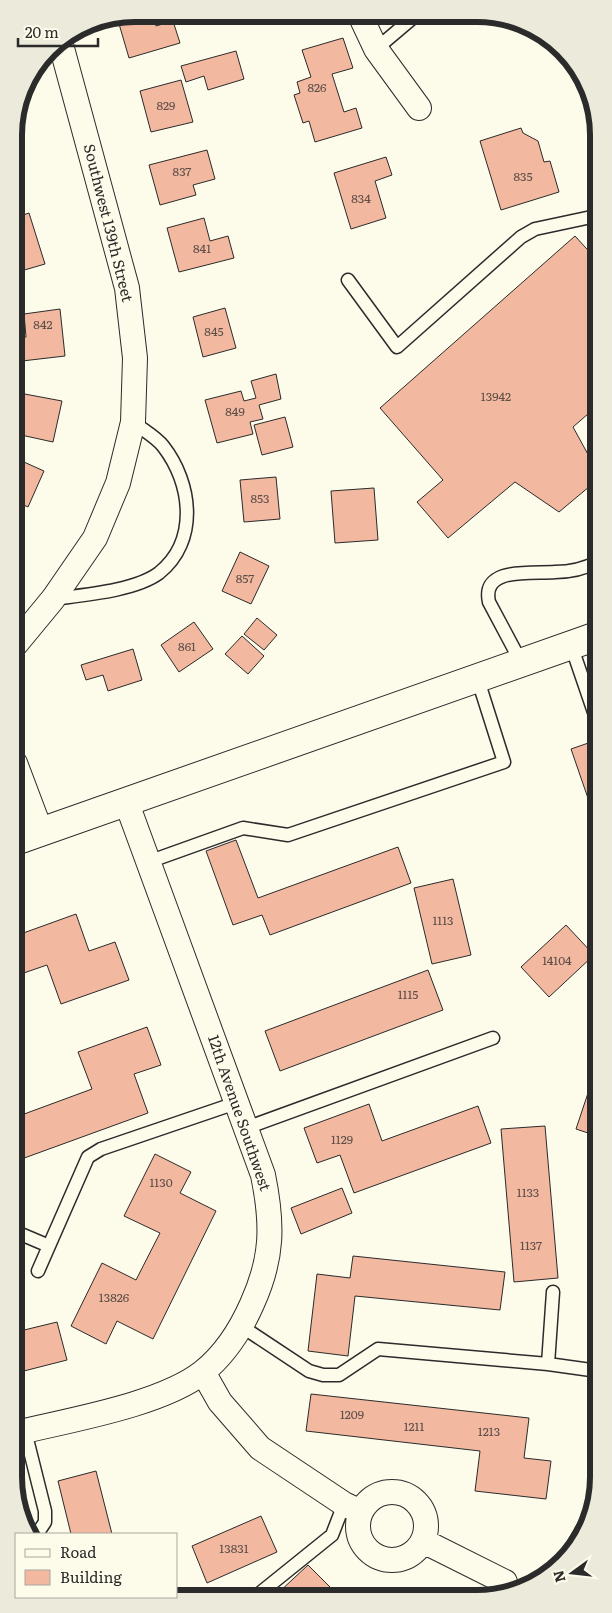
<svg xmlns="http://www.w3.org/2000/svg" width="612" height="1613" viewBox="0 0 612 1613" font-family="Literata,serif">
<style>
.building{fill:#f2b8a0;stroke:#2b2b2b}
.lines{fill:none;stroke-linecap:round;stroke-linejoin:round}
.lane-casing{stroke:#2b2b2b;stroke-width:15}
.street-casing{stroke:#2b2b2b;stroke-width:26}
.secondary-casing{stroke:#2b2b2b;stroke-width:30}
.lane{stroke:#fdfbea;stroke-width:12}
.street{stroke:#fdfbea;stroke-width:24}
.secondary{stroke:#fdfbea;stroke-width:28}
.labels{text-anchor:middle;stroke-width:4;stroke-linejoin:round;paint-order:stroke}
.number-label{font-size:12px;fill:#5d4e48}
.street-label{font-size:15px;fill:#2b2b2b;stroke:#fdfbea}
.rim{fill:none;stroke:#2b2b2b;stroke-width:6}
</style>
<rect width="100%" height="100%" fill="#fdfbea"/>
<!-- building -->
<path class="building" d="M136,14H153L156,26L173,21L180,43L129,58L117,17Z
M343,38L353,68L332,74L344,112L356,108L362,128L315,142L309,121L303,123L294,95L300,93L297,82L311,77L302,50Z
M236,51L244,79L208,90L204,76L186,82L181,66Z
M181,80L193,122L151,132L140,91Z
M521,128L523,133L538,141L544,162L550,161L559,192L501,210L480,141Z
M207,150L215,179L193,185L196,195L160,205L149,165Z
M14,156L23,191L14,194Z
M386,157L392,175L375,181L386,218L351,229L334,173Z
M29,213L45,264L14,273V218Z
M204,218L210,241L228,236L234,258L179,272L167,228Z
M575,236L596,259V407L573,427L596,469V481L559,512L515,482L448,538L417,502L443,480L380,408Z
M225,308L236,348L203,357L193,317Z
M60,309L65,356L22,361L19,338L26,337L24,314Z
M276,374L281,399L259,405L263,419L250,422L253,434L217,443L205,400L241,391L244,401L256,398L251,381Z
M14,392L62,401L53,442L21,435L23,427L14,425Z
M285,417L293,447L262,455L254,425Z
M15,458L44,471L28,507L15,501Z
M276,477L280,519L244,522L240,480Z
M374,488L378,540L335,543L331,491Z
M240,552L269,566L251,604L222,591Z
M257,618L277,635L264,650L244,634Z
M194,622L213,649L179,672L161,645Z
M242,636L264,656L248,674L225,654Z
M133,649L142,680L108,691L103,675L86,680L81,665Z
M597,740V802L590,804L571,749Z
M236,840L258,898L398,847L411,883L270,935L262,915L233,925L206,851Z
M453,879L471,955L432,964L414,888Z
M76,914L89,951L115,942L129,980L61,1004L47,965L15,976V936Z
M566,925L594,955L549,997L521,967Z
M428,970L443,1010L280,1071L265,1031Z
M147,1027L161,1065L134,1074L148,1113L16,1161V1117L92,1089L78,1052Z
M588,1093L597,1097V1136L576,1129Z
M369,1104L382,1141L478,1106L491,1143L354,1193L340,1155L317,1163L304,1128Z
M545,1126L558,1278L514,1282L501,1129Z
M155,1154L191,1172L180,1193L216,1211L153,1339L117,1321L106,1344L71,1326L102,1263L136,1280L160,1233L124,1216Z
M342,1188L352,1213L301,1234L291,1208Z
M353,1256L505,1272L500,1310L355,1296L348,1356L308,1351L317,1274L350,1278Z
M57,1322L67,1360L16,1373V1332Z
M311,1394L529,1418L524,1458L551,1461L546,1499L475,1491L480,1451L306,1431Z
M96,1471L112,1534H71L58,1481Z
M597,1490L589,1524L573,1550L565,1545Z
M261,1516L277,1552L207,1583L192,1546Z
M308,1565L340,1597H282L278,1593Z"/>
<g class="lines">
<defs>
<path id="lane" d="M376,49L415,16
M348,280L397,347L521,237L535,229L596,216
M53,599C82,595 135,591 159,573C199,541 192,483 163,446C156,437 143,430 133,422
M571,645L597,721
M521,662L489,602C481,566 533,574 555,572C570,572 584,569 597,562
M148,862L243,828L288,835L504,762L477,677
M246,1128L493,1038
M16,1232L49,1246
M38,1271L88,1157L101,1149L236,1103
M241,1326L309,1371L323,1375H339L378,1349L548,1364L553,1292
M548,1364L598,1371
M25,1431L45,1511V1522L37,1534
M261,1597L260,1593L332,1535L344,1504
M499,1597L505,1582"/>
<path id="street" d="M360,15L376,49L419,108
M15,645L53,599L95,538L118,483L133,422L135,358L127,288L60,41
M15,763L41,832
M203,1372L220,1402L260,1448L344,1504L361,1512
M16,1433C69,1420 161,1405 203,1372C224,1355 241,1329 252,1304C273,1258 273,1224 263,1175L126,801
M358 1526a34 34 0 1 1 68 0a34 34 0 1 1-68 0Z
M423,1541L505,1582"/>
<path id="secondary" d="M15,841L597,636"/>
</defs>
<!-- lane casing -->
<use href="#lane" class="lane-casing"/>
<!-- street casing -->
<use href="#street" class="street-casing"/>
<!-- secondary casing -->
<use href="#secondary" class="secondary-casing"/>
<!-- lane -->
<use href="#lane" class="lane"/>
<!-- street -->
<use href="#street" class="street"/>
<!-- secondary -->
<use href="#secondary" class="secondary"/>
</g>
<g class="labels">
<!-- number labels -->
<g class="number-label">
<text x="317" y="92">826</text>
<text x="166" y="110">829</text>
<text x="182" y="176">837</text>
<text x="523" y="181">835</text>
<text x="361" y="203">834</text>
<text x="202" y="253">841</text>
<text x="43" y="329">842</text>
<text x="214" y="336">845</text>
<text x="496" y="401">13942</text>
<text x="235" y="416">849</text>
<text x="260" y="503">853</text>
<text x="245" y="583">857</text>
<text x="187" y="651">861</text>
<text x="443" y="925">1113</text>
<text x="557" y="965">14104</text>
<text x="408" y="999">1115</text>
<text x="342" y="1144">1129</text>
<text x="161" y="1187">1130</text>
<text x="528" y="1197">1133</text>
<text x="531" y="1250">1137</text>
<text x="114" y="1302">13826</text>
<text x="352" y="1419">1209</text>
<text x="414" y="1431">1211</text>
<text x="489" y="1436">1213</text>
<text x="234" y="1553">13831</text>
</g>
<!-- street labels -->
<g class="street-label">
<text transform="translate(108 223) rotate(76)" y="5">Southwest 139th Street</text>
<text transform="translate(239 1113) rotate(71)" y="5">12th Avenue Southwest</text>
</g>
</g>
<!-- crop -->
<path d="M0 0H612V1613H0ZM135 22H477A113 113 0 0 1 590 135V1477A113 113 0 0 1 477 1590H135A113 113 0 0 1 22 1477V135A113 113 0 0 1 135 22Z" fill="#eceadb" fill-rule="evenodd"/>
<path class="rim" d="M135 22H477A113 113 0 0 1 590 135V1477A113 113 0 0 1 477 1590H135A113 113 0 0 1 22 1477V135A113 113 0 0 1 135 22Z"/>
<!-- legend -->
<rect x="15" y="1533" width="162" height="65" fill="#fdfbea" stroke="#a9a89e"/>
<rect x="25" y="1549" width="25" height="8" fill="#fdfbea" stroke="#a9a89e"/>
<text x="60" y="1558" font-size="15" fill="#2b2b2b">Road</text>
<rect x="25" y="1570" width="25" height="15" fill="#f2b8a0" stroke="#a9a89e"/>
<text x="60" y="1583" font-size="15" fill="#2b2b2b">Building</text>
<!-- north arrow -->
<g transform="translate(572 1573) rotate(255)" stroke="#fdfbea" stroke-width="4" paint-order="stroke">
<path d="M0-4L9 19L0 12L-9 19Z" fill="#2b2b2b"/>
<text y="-8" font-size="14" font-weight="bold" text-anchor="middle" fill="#2b2b2b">N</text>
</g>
<!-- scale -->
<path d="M18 38v8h80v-8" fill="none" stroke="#2b2b2b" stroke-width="2.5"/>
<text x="25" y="38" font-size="15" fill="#2b2b2b" stroke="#fdfbea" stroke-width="4" paint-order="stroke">20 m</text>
</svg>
